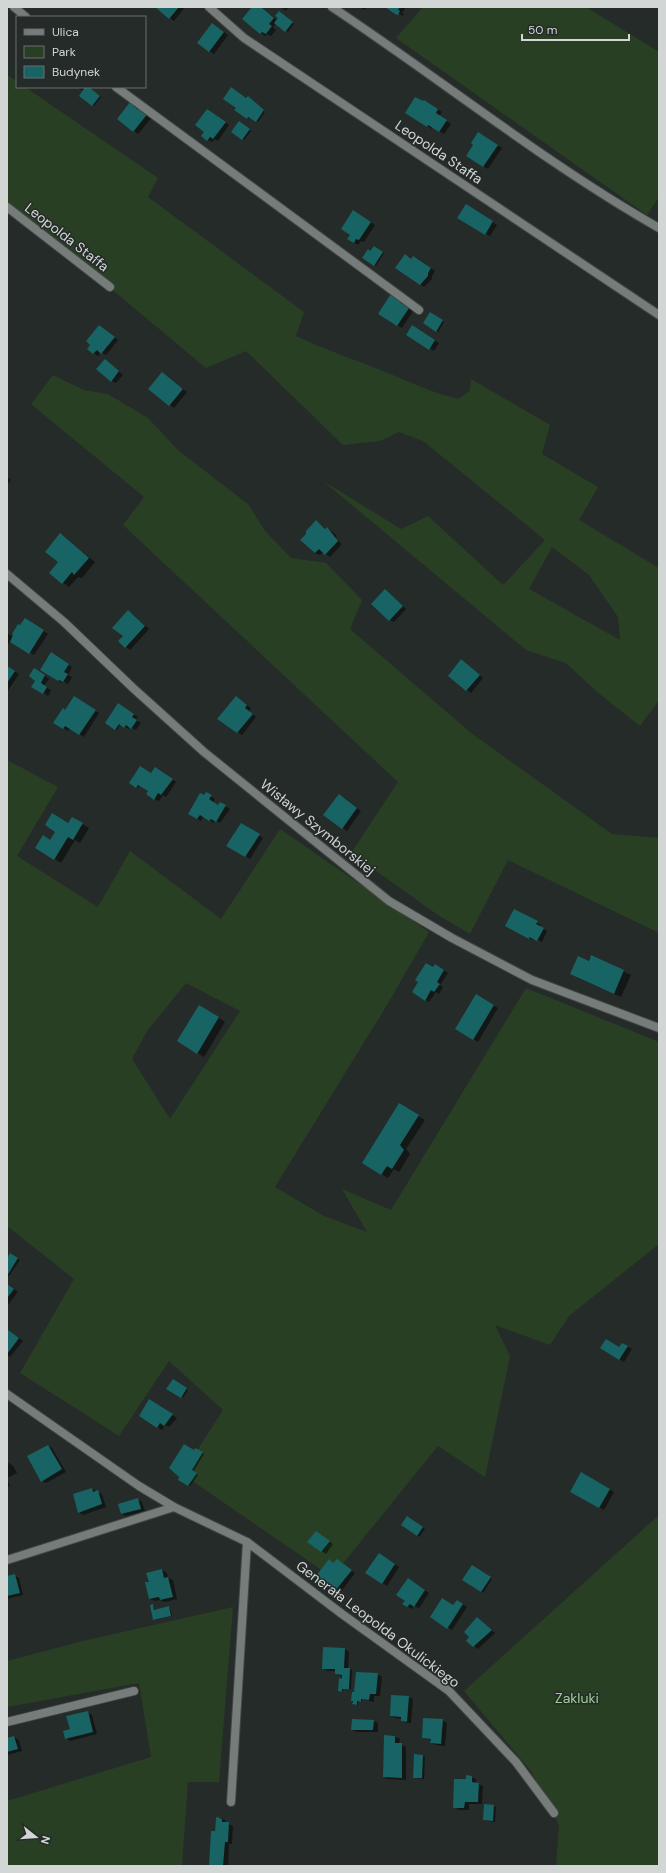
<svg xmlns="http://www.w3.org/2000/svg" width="666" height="1873" viewBox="0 0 666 1873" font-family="'DM Sans',sans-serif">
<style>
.green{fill:#293f24;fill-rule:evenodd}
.shadow{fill:#0007}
.building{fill:#186364}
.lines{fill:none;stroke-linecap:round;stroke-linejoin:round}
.minor-casing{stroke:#414645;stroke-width:10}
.minor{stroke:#757c7a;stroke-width:8}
.labels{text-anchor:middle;stroke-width:3;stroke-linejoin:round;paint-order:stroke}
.street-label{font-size:14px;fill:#d2d6d5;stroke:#252b29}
.park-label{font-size:14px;fill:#9dd093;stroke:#252b29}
</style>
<rect width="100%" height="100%" fill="#252b29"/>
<!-- green -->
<path class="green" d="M423,7H586L659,52V197L647,215L396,38Z
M7,75L17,81V87H25L158,178L148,197L304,312L296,336C330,352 365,363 400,378C419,386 437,394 458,399L470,391L471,379L550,425L542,454L598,487L579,520L659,568V700L640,726L596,691L566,663L526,650L323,481L401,529L428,516L503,585L545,540L423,441L399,432L380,441L343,445L246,351L206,368L7,202ZM552,547L589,575L618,617L620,640L529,589Z
M53,375L84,390L108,394L148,418L179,451L248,504L265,531L291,558L326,563L362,600L350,629L471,733L612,834L659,838V933L508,860L470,934L438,915L351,853L398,782L123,525L144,497L31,404Z
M7,760L58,787L17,856L98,907L130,851L221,919L280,829L429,932L387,1005L275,1187L324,1216L367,1232L342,1189L391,1210L526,988L659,1042V1244L569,1316L550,1345L495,1325L510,1356L485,1477L438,1446L332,1577L182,1474L223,1410L169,1361L119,1436L20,1373L74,1279L7,1226ZM186,983L240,1011L170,1119L132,1059L147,1031Z
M659,1515V1866H556L559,1825L531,1771L464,1691Z
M233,1607L219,1782H188L182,1866H7V1801L151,1757L139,1683L7,1707V1661L83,1641Z"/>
<!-- shadow -->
<path class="shadow" d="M156,7H185L174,21Z
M254,7H261L277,20L281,13L294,24L288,32L276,23L273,27L276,30L271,36L267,34L265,36L244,19Z
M280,7H289L286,11Z
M360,7H367L365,10Z
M387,7H406L402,13L404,14L403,16Z
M216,26L228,35L214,54L198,43Z
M77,87H88L101,97L94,106L83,91Z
M250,98L265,112L258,122L250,117L249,119L247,118V99Z
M424,101L442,112L439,116L451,124L444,134L433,127L432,129L427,126L423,103Z
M130,104L153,116L138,134L118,119Z
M212,113L229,125L218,141L215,139L212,142L208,140L205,132Z
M240,123L251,131L244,140L233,132Z
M483,136L502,148L488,169L467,156Z
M471,208L497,225L490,236L458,218Z
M358,214L375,225L364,242L361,241L358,245L348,239Z
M374,247L384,253L376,266L363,258Z
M418,259L435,271L432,276V279L424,287L420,284L412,260Z
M392,293L406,302L404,305L413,311L402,328L379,314Z
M431,313L444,322L438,332L425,323Z
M99,326L118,340L106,355L101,352L98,356L88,349Z
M412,327L439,343L434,351L407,335Z
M109,363L123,375L116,383L112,381Z
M166,376L187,392L174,408L149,389Z
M7,477L11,480L7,485Z
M316,521L326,529L331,531L337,536L335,538L342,544L330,557L323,552L320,555L315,553Z
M60,535L95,562L82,578L78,577L69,587L50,573L59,562Z
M386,591L406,609L394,622L389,620Z
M132,614L149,629L130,650L126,647L124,636Z
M25,620L48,634L34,655L10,641L7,646V633L13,637Z
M56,656L72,667L68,675L72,677L68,684L63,681L62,683L41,669Z
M462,661L483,678L471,693L467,690Z
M7,667L19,674L7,692Z
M38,671L49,679L44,686L51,690L48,696L33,686L37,680Z
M79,700L99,713L84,737L70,728L68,731L55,722Z
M240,700L251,708L249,711L256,717L242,735L218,719Z
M122,707L138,717L136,720L141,723L136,730L130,727L129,729L120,724L117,730L106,723Z
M160,771L176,782L166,797L163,795L159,801L154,799L149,791L140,785L138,788L130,782Z
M206,793L215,799L213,802L219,806L220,803L230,809L220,823L215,820L214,823L204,816L201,821L190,814Z
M344,798L361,811L347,831L343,828Z
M72,818L89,828L80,843L75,840L61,863L36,848L51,841L68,824Z
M241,824L263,838L250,859L228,845Z
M515,910L541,925L540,927L547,931L542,942L534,938L533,940L507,926Z
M591,956L631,975L621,997L578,978Z
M435,965L448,973L440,985L443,987L439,994L436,992L429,1002L413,992Z
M477,996L498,1008L478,1042L457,1029Z
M200,1006L225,1022L204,1057L178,1041Z
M399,1104L425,1120L406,1149L410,1154L399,1172L394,1169L388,1178L364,1163Z
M11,1254L20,1260L9,1276L7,1275V1260Z
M7,1284L18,1292L7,1306Z
M7,1329L23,1341L10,1357L7,1355Z
M623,1344L632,1349L624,1362L602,1348H620Z
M173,1380L188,1390L183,1398L168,1389Z
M150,1400L177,1418L169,1427L165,1425L162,1430L157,1427Z
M48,1446L52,1448L66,1472L46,1483L42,1481Z
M196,1449L204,1454L193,1472L198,1475L190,1486L179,1479Z
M9,1463L13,1466L17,1473L7,1478V1464Z
M582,1473L614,1492L604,1510L571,1491Z
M7,1478L10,1486L7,1487Z
M92,1489L102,1494L106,1507L83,1515L79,1512Z
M137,1499L142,1502L145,1511L126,1516L122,1514Z
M408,1517L425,1529L419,1537L402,1525Z
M320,1534L333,1544L326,1554L309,1542Z
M383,1557L399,1567L387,1586L367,1573Z
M337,1560L355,1573L340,1593L317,1576Z
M472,1566L492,1579L483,1593L464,1580Z
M162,1570L167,1573L168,1578L173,1580L177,1599L165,1602L160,1600L155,1601L150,1599V1582Z
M14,1575L19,1578L23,1595L7,1599V1577Z
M412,1582L429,1593L419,1608L414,1606L412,1609L404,1604Z
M457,1601L467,1607L452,1630L431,1617L454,1606Z
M153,1605L155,1610L168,1607L170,1608L172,1616L156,1620L154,1619Z
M478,1618L495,1633L478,1649L468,1641Z
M345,1649L349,1652L348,1669L352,1670L351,1689H343V1692L339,1691L343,1677L336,1674V1671H327L323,1668Z
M377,1674L382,1677L380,1696H374V1702L362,1699V1702H358V1705L353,1704L352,1701L355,1693Z
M408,1697L413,1699L411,1723H406L402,1721V1719L395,1718L391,1716Z
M87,1712L92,1715L97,1734L70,1741L66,1738L71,1729Z
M442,1720L447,1723L445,1746L436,1745L431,1743L432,1740L423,1738Z
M374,1721L378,1723V1732H357L352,1730Z
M385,1736L395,1737L400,1739L399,1744L406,1747V1780L388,1779L384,1777Z
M7,1737L10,1739L14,1737L19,1740L22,1751L7,1755Z
M423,1756L425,1757L424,1779L415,1778L414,1777Z
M467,1776L476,1779V1783L483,1786L482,1804H469V1810H459L454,1807L467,1780Z
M494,1806L496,1807L495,1822L484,1820Z
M221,1818L225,1820L226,1823L233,1826L232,1844H229L228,1866H210L217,1819Z"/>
<!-- building -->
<path class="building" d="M155,7H179L169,19Z
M252,7H261L274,18L269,24L272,26L266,34L262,32L260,34L242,19Z
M385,7H400L398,10L400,11L398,15L395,14Z
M279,11L293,22L285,32L274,23L278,18L275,16Z
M212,23L224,32L209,52L197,43Z
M85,87H89L100,96L92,106L79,96Z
M231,87L246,98L248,96L264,110L256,122L248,117L247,119L234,110L236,108L223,99Z
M415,97L423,101L424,100L438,109L436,113L447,120L439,132L428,125L427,127L405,113Z
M130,102L137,109L140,105L149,112L133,132L117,119Z
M207,109L226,122L213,139L210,137L207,141L201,136L204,132L195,125Z
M239,121L250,129L242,140L231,132Z
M478,132L498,145L483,167L466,156L473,145L471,143Z
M466,204L493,221L485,235L457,218Z
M353,210L371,222L359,240L356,239L354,243L347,239L350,235L341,229Z
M374,246L383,252L374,266L362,258L368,249L370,251Z
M405,254L411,259L413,256L431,268L428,273V276L420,285L395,268Z
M392,292L402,299L400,302L409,308L397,326L378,314Z
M430,312L443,320L436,332L423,323Z
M99,325L115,337L101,354L97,350L93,354L87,349L90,345L86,341Z
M412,325L435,340L429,350L406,335Z
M105,359L119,371L111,382L96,369Z
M162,372L183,389L169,406L148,389Z
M316,520L325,529L327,527L338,541L325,555L319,549L315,553L300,540L306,534V531Z
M60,533L89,558L74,575L72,572L62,584L49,573L58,562L45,552Z
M385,589L403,606L389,621L371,604Z
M128,610L145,626L125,648L118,641L123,636L112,628Z
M25,618L44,630L29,654L10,642L13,635L12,634L18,624L20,625Z
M51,652L69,664L64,672L68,674L63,682L59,680L58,681L40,670Z
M461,659L480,675L466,691L448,676Z
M7,666L15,671L7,683Z
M34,668L45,675L41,683L47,687L43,694L31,687L35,681L29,676Z
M74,696L96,710L79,735L65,726L63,729L53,723L63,708L65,710Z
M236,696L247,705L245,708L253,714L237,733L217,719Z
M118,703L134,714L132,717L137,720L131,729L126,725L124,728L119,724L115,730L105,723Z
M140,766L151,773L155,767L173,779L161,795L158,793L154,800L146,794L148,791L138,785L136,788L129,783Z
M206,792L212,795L209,799L218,805L220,802L226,805L216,822L211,819L209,821L200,815L197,819L188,814L200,793L204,795Z
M339,794L357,808L342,829L323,815Z
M52,813L68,823L72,817L83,823L73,840L68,837L54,860L35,848L43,835L50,840L55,832L45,825Z
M241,823L260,834L245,857L226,846Z
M514,909L538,921L536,924L544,928L537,941L529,937V939L505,926Z
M591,955L624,970L614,994L570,974L578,956L589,961Z
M426,963L433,967L435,964L444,970L437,982L440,984L434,992L431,990L425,1001L412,992L418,982L415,980Z
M476,994L494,1005L473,1040L455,1029Z
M199,1005L219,1017L197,1054L177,1041Z
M399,1103L419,1115L400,1145L404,1150L392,1169L387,1166L381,1175L362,1163Z
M10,1253L18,1258L7,1276V1258Z
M7,1284L14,1289L7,1298Z
M7,1329L19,1338L7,1354Z
M606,1339L619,1347L622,1343L628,1346L619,1360L600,1348Z
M173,1379L187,1388L181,1398L166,1389Z
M149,1399L173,1414L164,1426L160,1423L157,1428L139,1416Z
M184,1444L194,1450L195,1448L203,1452L192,1470L197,1473L188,1486L178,1480L179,1477L169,1468Z
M48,1445L62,1469L41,1482L27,1456Z
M581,1472L610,1489L599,1508L570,1492Z
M92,1488L93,1492L98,1490L102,1504L78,1513L73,1494Z
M138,1498L141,1509L121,1514L118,1504Z
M407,1516L423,1527L417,1536L401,1525Z
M316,1531L330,1541L321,1552L307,1542Z
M379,1553L395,1564L382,1584L365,1573Z
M329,1559L333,1563L337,1559L352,1570L335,1591L316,1576Z
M472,1565L491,1577L481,1592L462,1580Z
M162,1569L164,1578L168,1577L173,1597L160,1600L159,1597L149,1599L145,1582H149L146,1573Z
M15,1574L20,1593L7,1596V1576Z
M408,1578L425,1590L414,1607L410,1604L407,1607L402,1604L405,1601L396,1595Z
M442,1598L453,1605L457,1600L463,1604L447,1629L430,1617Z
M153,1604L154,1610L169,1606L171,1616L153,1620L150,1605Z
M477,1617L492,1630L473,1647L466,1641L469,1637L464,1632Z
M323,1647L345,1648L344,1668H350L349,1689H342V1692L338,1691L339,1678L342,1679V1675L335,1674V1669H322Z
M356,1672L378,1673L376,1694H370L369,1700L361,1699V1702L357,1701V1705L352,1704L353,1701H351L352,1692H354Z
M391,1695L409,1696L407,1722L401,1721V1717L390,1716Z
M88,1711L93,1732L65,1739L63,1731L70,1729L66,1716Z
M423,1718L443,1719L441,1744L430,1743L431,1739L422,1738Z
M352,1719L374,1720L373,1730H351Z
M384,1735L395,1736V1743H402V1778L383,1777Z
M14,1736L18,1749L7,1752V1738Z
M414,1754L423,1755L422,1778H413Z
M466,1775L472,1776V1782L479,1783L478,1802H465L464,1808H453L454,1779H466Z
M484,1804L494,1805L493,1821L483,1820Z
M217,1817L222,1819V1822H229L228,1842H225L223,1866H209L211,1831H215L216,1818Z"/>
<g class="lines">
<defs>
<path id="minor" d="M14,7L26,17
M209,7L244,38L659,315
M332,7C442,80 545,163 659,228
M116,87L419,310
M7,207L110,287
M7,574L64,622L133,688L204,752L389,901L452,938L532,980L659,1028
M7,1394L139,1486L174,1507
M7,1560L174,1507L247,1542L342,1614L449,1691L516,1762L554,1813
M7,1722L134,1691
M231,1802L247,1542"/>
</defs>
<!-- minor casing -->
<use href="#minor" class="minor-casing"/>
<!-- minor -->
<use href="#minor" class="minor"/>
</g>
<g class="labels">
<!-- street labels -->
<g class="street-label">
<text transform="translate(439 152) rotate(34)" y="5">Leopolda Staffa</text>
<text transform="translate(67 237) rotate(38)" y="5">Leopolda Staffa</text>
<text transform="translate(318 827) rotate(39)" y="5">Wisławy Szymborskiej</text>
<text transform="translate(378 1624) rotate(37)" y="5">Generała Leopolda Okulickiego</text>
</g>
<!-- park labels -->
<g class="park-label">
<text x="577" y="1703">Zakluki</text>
</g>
</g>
<!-- border -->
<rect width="666" height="1873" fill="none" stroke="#d2d6d5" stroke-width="16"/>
<!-- legend -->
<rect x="16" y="16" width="130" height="72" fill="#252b29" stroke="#6a6f6e"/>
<rect x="24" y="29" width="20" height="6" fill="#757c7a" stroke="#6a6f6e"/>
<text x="52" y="36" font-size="12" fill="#d2d6d5">Ulica</text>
<rect x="24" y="46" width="20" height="12" fill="#293f24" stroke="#6a6f6e"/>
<text x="52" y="56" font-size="12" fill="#d2d6d5">Park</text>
<rect x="24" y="66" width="20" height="12" fill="#186364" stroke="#6a6f6e"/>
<text x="52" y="76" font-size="12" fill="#d2d6d5">Budynek</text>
<!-- north arrow -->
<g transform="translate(36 1837) rotate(107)" stroke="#252b29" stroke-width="3" paint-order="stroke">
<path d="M0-3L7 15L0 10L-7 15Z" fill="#d2d6d5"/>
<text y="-6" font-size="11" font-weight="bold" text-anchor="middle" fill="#d2d6d5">N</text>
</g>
<!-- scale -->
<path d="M522 34v6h107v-6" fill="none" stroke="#d2d6d5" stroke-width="2"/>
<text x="528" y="34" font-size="12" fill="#d2d6d5" stroke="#252b29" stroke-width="3" paint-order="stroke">50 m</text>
</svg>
